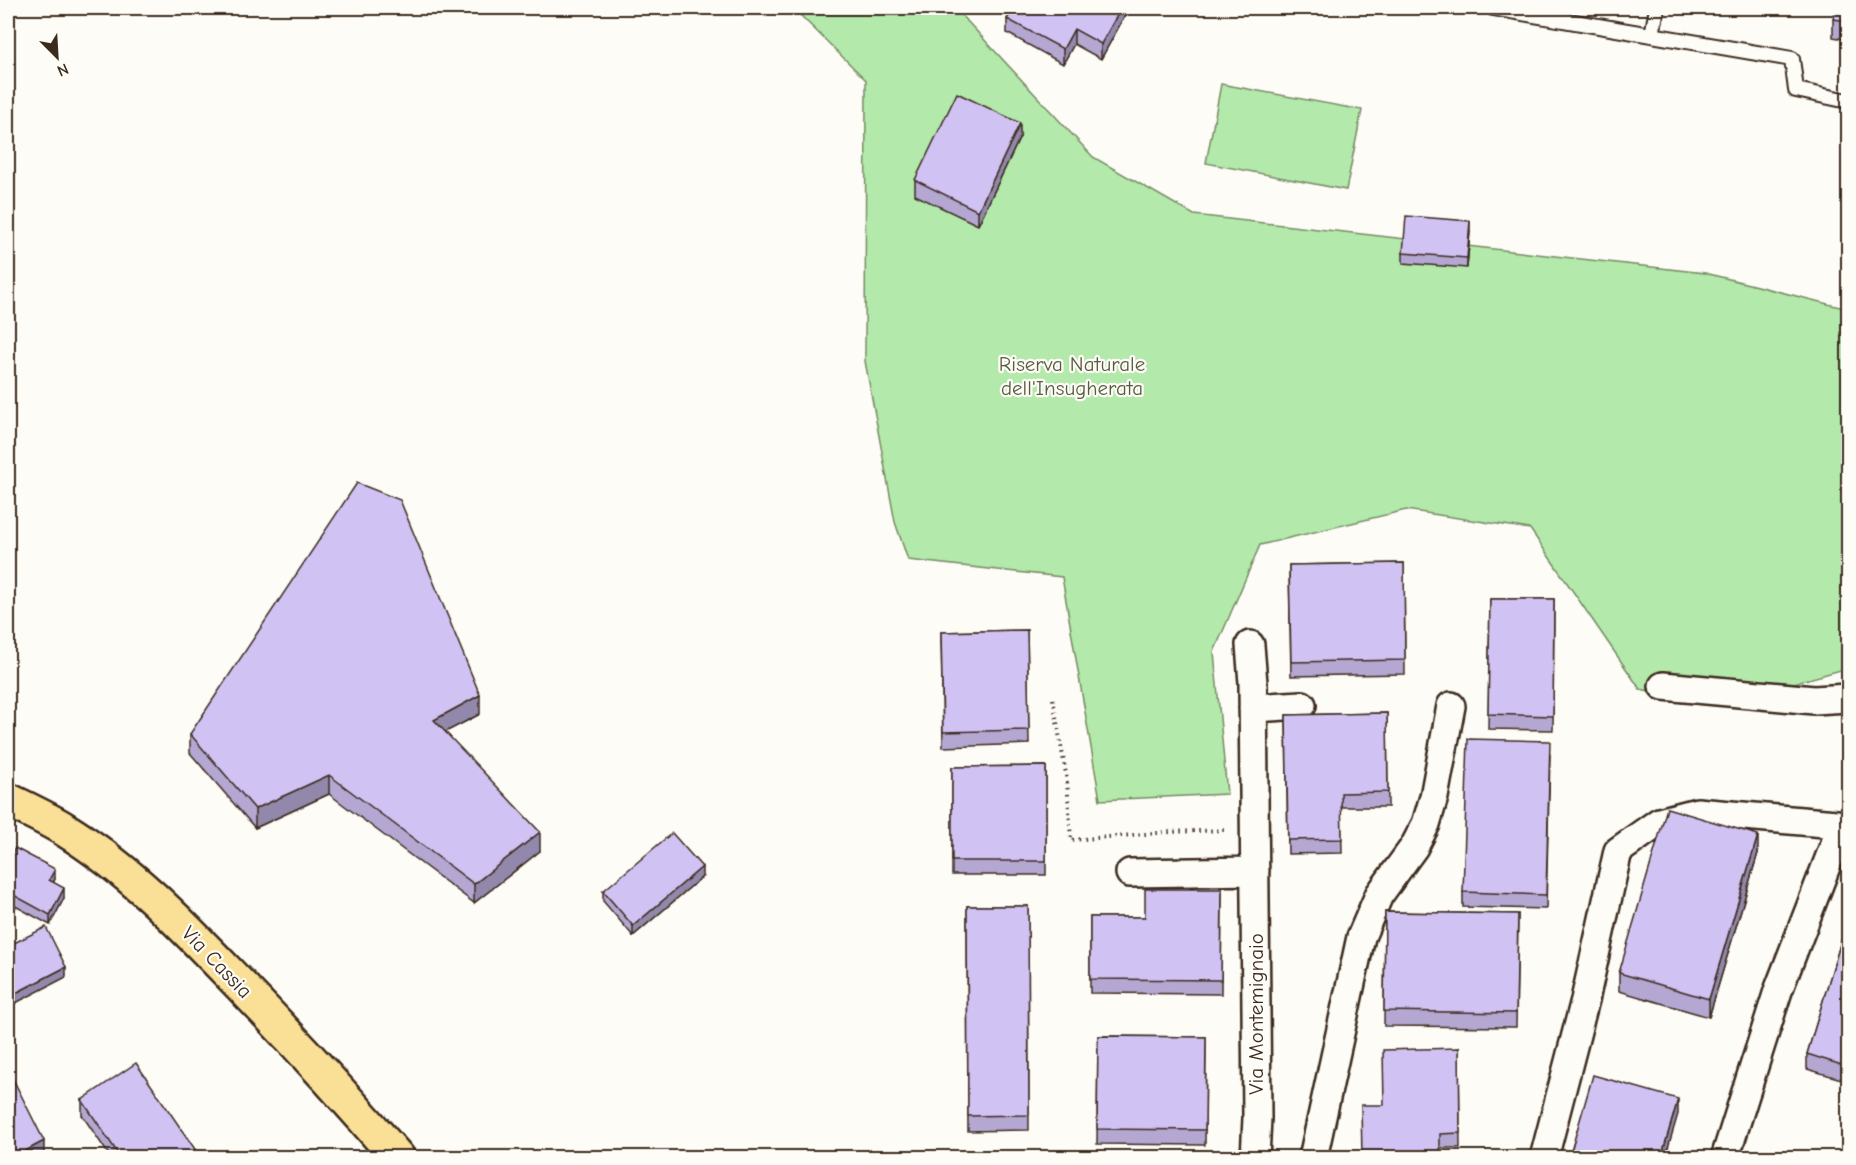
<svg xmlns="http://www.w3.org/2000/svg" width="1856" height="1165" viewBox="0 0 1856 1165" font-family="'Comic Neue',sans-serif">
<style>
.green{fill:#b3e9ab;stroke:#778a64;stroke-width:1.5}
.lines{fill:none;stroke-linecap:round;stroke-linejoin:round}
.service-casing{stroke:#3b2a1e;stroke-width:18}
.minor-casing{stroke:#3b2a1e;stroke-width:32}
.primary-casing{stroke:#3b2a1e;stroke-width:38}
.path{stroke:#3b2a1e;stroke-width:4;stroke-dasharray:1.5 4.5;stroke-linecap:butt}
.service{stroke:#fdfcf7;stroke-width:14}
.minor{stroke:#fdfcf7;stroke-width:27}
.primary{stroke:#fadf96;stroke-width:33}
.wall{fill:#b4a7d2;stroke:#3b2a1e;stroke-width:1.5}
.shaded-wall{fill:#9288ab;stroke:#3b2a1e;stroke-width:1.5}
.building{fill:#d1c2f4;stroke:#3b2a1e;stroke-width:1.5}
.labels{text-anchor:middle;stroke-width:4.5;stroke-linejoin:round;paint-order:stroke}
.park-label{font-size:21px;fill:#595a41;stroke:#fdfcf7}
.street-label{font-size:21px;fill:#3b2a1e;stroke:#fdfcf7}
</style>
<rect width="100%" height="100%" fill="#fdfcf7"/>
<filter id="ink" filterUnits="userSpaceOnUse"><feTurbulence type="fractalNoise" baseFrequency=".0167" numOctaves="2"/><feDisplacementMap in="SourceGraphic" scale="12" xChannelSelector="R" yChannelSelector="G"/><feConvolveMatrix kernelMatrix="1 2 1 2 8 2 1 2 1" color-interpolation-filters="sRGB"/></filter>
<g filter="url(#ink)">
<!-- green -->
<path class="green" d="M793,8H955L1093,157L1194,215L1705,273L1848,309V668L1715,705L1640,689L1530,529L1406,510L1260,545L1214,652L1227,794L1100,800L1062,577L908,560L895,522L865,361L866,80Z
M1221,84L1362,110L1346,190L1206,163Z"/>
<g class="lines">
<defs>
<path id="service" d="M1493,8L1792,59L1796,90L1848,101
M1652,35L1657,8"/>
<path id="minor" d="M1250,645L1253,683L1257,1118L1255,1158
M1663,686L1814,700L1848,698
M1253,708L1302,705
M1130,873L1255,871
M1313,1158L1361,937L1379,895L1414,847L1426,824L1434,797L1451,706
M1544,1158L1585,1000L1618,851L1659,822L1697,812L1848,825
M1725,1158L1778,991L1842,825"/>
<path id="primary" d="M8,800C26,809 46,818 64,829C134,872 191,934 247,992C299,1046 349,1101 398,1158"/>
</defs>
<!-- service casing -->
<use href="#service" class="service-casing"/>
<!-- minor casing -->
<use href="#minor" class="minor-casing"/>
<!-- primary casing -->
<use href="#primary" class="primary-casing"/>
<!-- path -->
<path class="path" d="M1053,699L1067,780L1071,840L1170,832L1224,830"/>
<!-- service -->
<use href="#service" class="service"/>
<!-- minor -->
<use href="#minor" class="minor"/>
<!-- primary -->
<use href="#primary" class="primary"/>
</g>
<!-- wall -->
<path class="wall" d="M1128,8V10L1101,59L1074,44L1063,64L1007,33V19Z
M1710,8H1736L1735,11Z
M1848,8V40L1833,37V19Z
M1020,137L978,225L915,195V180Z
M1470,231L1467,268L1403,263V253Z
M1404,563L1405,674L1291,676L1289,565Z
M1490,599H1554L1553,730L1488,729Z
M1027,630L1029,744L943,747L941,632Z
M1387,713L1388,807H1341L1342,853L1288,854L1286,715Z
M480,714L445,732L540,851L474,903L329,794L255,828L190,753V734Z
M1550,756L1546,909L1463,907V892Z
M1046,766V875H952V767Z
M1758,853L1709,1017L1619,991V973Z
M8,862L55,879L53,883L64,898L50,925L8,902Z
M702,877L633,936L603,901V891Z
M1222,889L1221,994L1090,993V917H1145Z
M967,906H1028L1029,1130L968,1131Z
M1385,912L1518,914L1516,1027L1384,1026Z
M1848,918V1081L1807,1069V1054Z
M1098,1036L1206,1037L1205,1145L1097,1144Z
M1459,1048L1460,1148H1440L1383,1105Z
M82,1100L201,1158H111L82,1115Z"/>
<!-- shaded-wall -->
<path class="shaded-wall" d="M1121,8H1128V10L1101,59V44Z
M1074,29V44L1063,64V49Z
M1020,123V137L978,225V211Z
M1470,221V231L1467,268V258Z
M480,695V714L434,738V720Z
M329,775V794L255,828V809Z
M540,832V851L474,903V884Z
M1758,835V853L1709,1017V999Z
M702,867V877L633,936V926Z
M55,869V879L49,890V880Z
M64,888V898L50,925V915Z
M66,967V977L8,1007V997Z
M1678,1099V1114L1665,1158H1661Z
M44,1141V1155L40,1158H12Z"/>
<!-- building -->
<path class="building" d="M1014,8H1121L1101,44L1074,29L1063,49L1007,19Z
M1835,8H1848V21L1833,19Z
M957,93L1020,123L978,211L915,180Z
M1406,216L1470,221L1467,258L1403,253Z
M357,483L400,500L480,695L434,720L540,832L474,884L329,775L255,809L190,734Z
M1404,563L1405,660L1291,662L1289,565Z
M1490,599H1554L1553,716L1488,714Z
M1027,630L1029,730L943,732L941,632Z
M1387,713L1388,792L1341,793L1342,839L1288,840L1286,715Z
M1468,739L1550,741L1546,895L1463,892Z
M1046,766V861H952V767Z
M1667,808L1758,835L1709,999L1619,973Z
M672,833L702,867L633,926L603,891Z
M15,848L55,869L49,880L64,888L50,915L8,892V862Z
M1145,889H1222L1221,980L1090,979V917H1145Z
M967,906H1028L1029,1115L968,1116Z
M1385,912L1518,914L1516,1013L1384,1011Z
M1848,918V1067L1807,1054Z
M46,927L66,967L8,997V946Z
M1098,1036L1206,1037L1205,1130L1097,1129Z
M1459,1048L1460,1133L1440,1134V1158H1362L1361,1105H1384L1383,1050Z
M136,1063L201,1158H121L82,1100Z
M8,1069L44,1141L12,1158H8Z
M1593,1075L1678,1099L1661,1158H1569Z"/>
</g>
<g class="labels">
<!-- park labels -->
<g class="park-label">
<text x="1072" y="371">Riserva Naturale<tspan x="1072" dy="24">dell'Insugherata</tspan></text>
</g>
<!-- street labels -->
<g class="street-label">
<text transform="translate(217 962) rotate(46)" y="7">Via Cassia</text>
<text transform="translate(1256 1014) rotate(-90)" y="7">Via Montemignaio</text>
</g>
</g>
<!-- margin -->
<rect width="1856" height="1165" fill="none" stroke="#fdfcf7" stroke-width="30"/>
<rect x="15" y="15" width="1826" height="1135" fill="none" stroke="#3b2a1e" stroke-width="2" filter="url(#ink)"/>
<!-- north arrow -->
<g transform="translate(57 57) rotate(156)" stroke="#fdfcf7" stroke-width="4.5" paint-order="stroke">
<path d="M0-4.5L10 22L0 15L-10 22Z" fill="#3b2a1e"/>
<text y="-9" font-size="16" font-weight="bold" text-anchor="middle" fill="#3b2a1e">N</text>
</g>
</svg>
